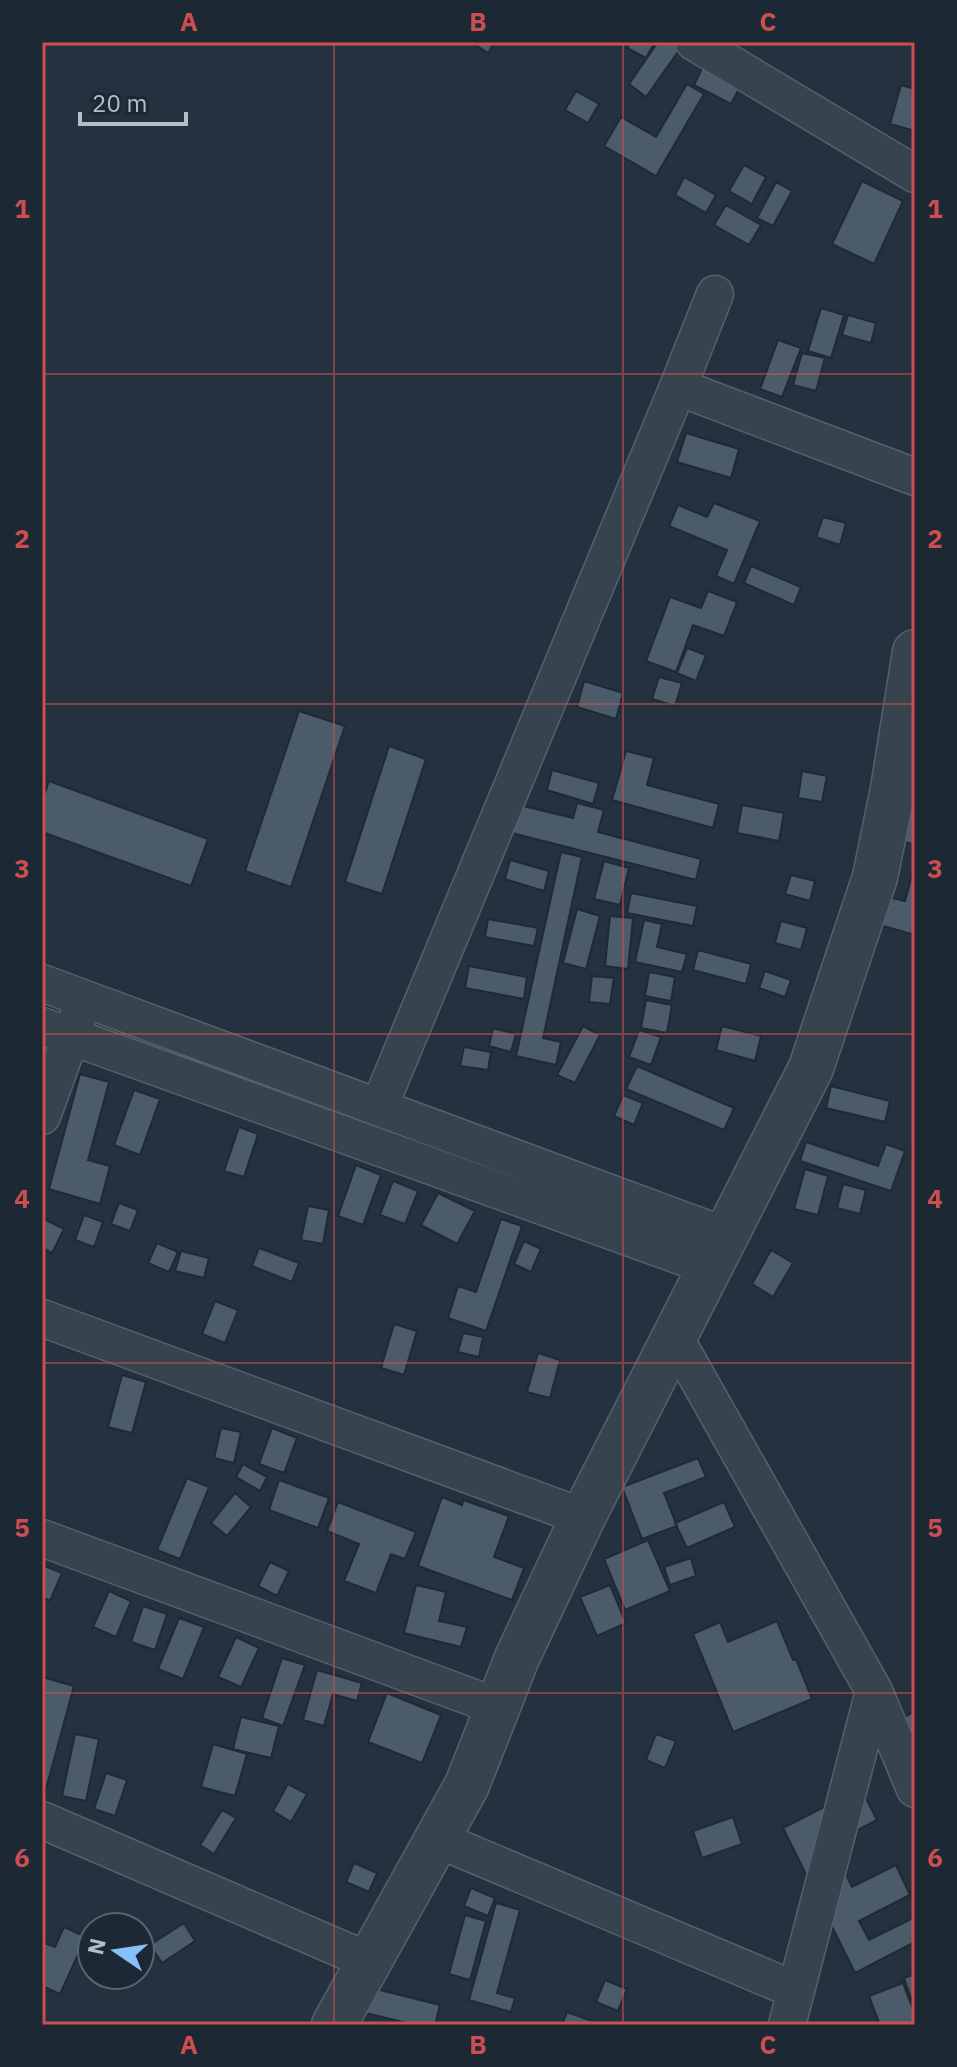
<svg xmlns="http://www.w3.org/2000/svg" width="957" height="2067" viewBox="0 0 957 2067" font-family="'IBM Plex Sans',sans-serif">
<style>
.building{fill:#4c5b69;stroke:#1e2a35;stroke-width:2}
.lines{fill:none;stroke-linecap:round;stroke-linejoin:round}
.minor-casing{stroke:#55616c;stroke-width:39}
.tertiary-casing{stroke:#55616c;stroke-width:47}
.minor{stroke:#37434e;stroke-width:36}
.tertiary{stroke:#37434e;stroke-width:44}
.grid{fill:none;stroke:#cd4e50;stroke-width:2;stroke-opacity:0.55}
.neatline{fill:none;stroke:#cd4e50;stroke-width:3}
.grid-label{font-size:26px;text-anchor:middle;font-weight:bold;fill:#cd4e50}
</style>
<rect width="100%" height="100%" fill="#23323e"/>
<!-- building -->
<path class="building" d="M471,42H495L488,53Z
M630,42H655L646,58L627,48Z
M658,42H685L646,97L629,84Z
M707,58L745,78L731,104L694,85Z
M687,84L704,94L656,176L604,146L621,117L656,137Z
M901,85L915,89V131L890,124Z
M576,91L599,104L588,123L565,110Z
M744,165L766,177L752,204L729,191Z
M684,177L716,195L706,213L675,195Z
M862,181L903,201L874,264L832,244Z
M776,182L792,191L773,226L757,218Z
M726,205L761,225L749,245L714,225Z
M821,308L844,315L831,358L808,351Z
M848,315L876,323L871,343L842,335Z
M778,340L801,348L782,397L760,389Z
M802,353L825,358L816,391L793,385Z
M686,433L739,449L731,478L677,462Z
M714,503L760,521L734,584L716,576L727,550L669,526L678,505L707,517Z
M823,517L846,523L840,545L816,537Z
M751,566L801,587L794,605L744,583Z
M708,591L737,602L724,636L693,625L676,672L646,661L670,597L701,608Z
M687,648L706,655L696,681L677,673Z
M659,677L682,683L675,706L652,699Z
M584,681L623,693L616,719L577,707Z
M299,711L345,726L291,887L245,871Z
M389,746L426,759L382,894L345,882Z
M626,751L654,758L647,785L719,804L713,828L612,800Z
M552,770L599,783L593,804L547,790Z
M802,771L827,776L822,802L798,798Z
M49,781L208,839L191,886L42,832V801Z
M915,793V845L899,840Z
M577,803L604,810L598,832L701,859L696,880L508,832L515,804L573,818Z
M742,805L784,813L779,841L737,833Z
M561,852L582,857L543,1038L561,1042L556,1065L516,1056Z
M510,860L549,871L544,891L505,879Z
M604,861L629,868L620,905L594,899Z
M915,864V935L876,924L884,896L905,901Z
M791,875L815,881L810,901L785,894Z
M631,893L697,906L693,926L627,913Z
M577,909L600,916L586,969L563,963Z
M610,916L633,918L628,969L605,966Z
M488,919L538,928L534,946L485,937Z
M644,920L662,924L657,947L687,954L682,972L635,962Z
M781,921L807,928L801,950L775,943Z
M698,950L751,964L746,984L693,970Z
M469,966L527,977L524,999L465,988Z
M765,971L791,980L785,997L759,988Z
M649,972L675,977L671,1001L645,996Z
M592,976L614,978L610,1004L589,1002Z
M646,1000L672,1005L667,1033L641,1028Z
M583,1026L600,1035L575,1083L557,1075Z
M722,1026L761,1036L755,1061L716,1050Z
M493,1028L516,1034L511,1052L489,1046Z
M639,1030L661,1037L651,1065L629,1057Z
M464,1047L491,1052L488,1070L460,1066Z
M637,1066L734,1108L724,1130L626,1089Z
M80,1074L109,1082L88,1160L110,1166L100,1204L49,1189Z
M831,1086L890,1101L885,1122L826,1108Z
M134,1090L160,1099L140,1155L114,1145Z
M623,1095L643,1103L634,1125L614,1116Z
M239,1127L258,1134L244,1177L224,1171Z
M806,1142L878,1166L886,1144L905,1151L891,1191L800,1161Z
M356,1165L381,1175L363,1225L338,1216Z
M805,1169L828,1176L818,1215L794,1209Z
M393,1181L418,1191L405,1224L380,1215Z
M843,1184L866,1190L860,1214L837,1208Z
M438,1193L475,1211L457,1244L421,1225Z
M119,1203L138,1210L130,1231L111,1224Z
M308,1206L329,1210L323,1244L301,1240Z
M84,1215L103,1222L94,1247L75,1240Z
M42,1218L64,1229L52,1253L42,1247Z
M501,1219L522,1226L486,1331L448,1318L458,1286L476,1292Z
M524,1241L541,1249L531,1272L514,1264Z
M157,1243L178,1252L169,1272L148,1263Z
M259,1248L299,1263L292,1282L252,1266Z
M771,1250L793,1263L773,1297L752,1284Z
M181,1251L209,1258L204,1278L175,1271Z
M215,1301L238,1310L225,1343L202,1334Z
M394,1324L417,1331L404,1375L381,1368Z
M463,1333L483,1337L479,1357L458,1352Z
M538,1353L560,1360L550,1398L527,1392Z
M122,1375L146,1382L132,1433L108,1427Z
M221,1428L241,1432L234,1463L214,1458Z
M272,1428L297,1438L284,1473L259,1464Z
M698,1458L706,1477L664,1493L677,1526L642,1539L622,1487Z
M243,1464L267,1477L260,1491L236,1477Z
M187,1478L209,1487L180,1559L157,1550Z
M279,1480L329,1498L318,1528L269,1510Z
M235,1493L251,1507L227,1536L211,1523Z
M442,1497L462,1505L463,1500L509,1516L494,1557L524,1568L512,1600L418,1566Z
M338,1502L416,1532L405,1559L391,1554L376,1593L344,1581L359,1544L327,1531Z
M724,1502L735,1527L687,1548L675,1523Z
M648,1540L670,1591L625,1610L604,1559Z
M691,1558L696,1576L670,1585L664,1567Z
M270,1562L289,1571L277,1596L258,1586Z
M42,1565L62,1573L50,1601L42,1597Z
M416,1585L446,1592L439,1621L467,1627L461,1647L404,1633Z
M610,1585L626,1623L597,1636L580,1597Z
M109,1591L131,1601L116,1637L93,1627Z
M143,1606L167,1614L155,1650L131,1642Z
M179,1618L204,1627L183,1679L158,1669Z
M777,1621L793,1660L796,1659L812,1699L733,1732L693,1634L720,1622L728,1642Z
M236,1637L259,1648L241,1687L218,1677Z
M282,1658L305,1665L283,1726L262,1718Z
M317,1670L362,1683L357,1701L333,1694L324,1726L303,1720Z
M42,1677L74,1686L46,1789L42,1788Z
M387,1693L441,1715L422,1763L368,1742Z
M915,1711V1780L887,1726Z
M241,1717L279,1726L271,1758L233,1749Z
M75,1734L99,1739L86,1801L62,1796Z
M656,1734L676,1741L665,1768L646,1760Z
M213,1744L247,1754L235,1796L201,1787Z
M106,1773L127,1780L115,1816L94,1809Z
M288,1784L307,1794L291,1822L273,1811Z
M861,1788L877,1820L831,1844L852,1887L896,1865L910,1895L859,1921L869,1940L915,1917V1942L855,1973L783,1828Z
M222,1810L236,1818L214,1854L200,1845Z
M733,1817L742,1844L702,1858L693,1831Z
M354,1863L377,1873L369,1892L346,1882Z
M471,1888L495,1898L488,1916L464,1906Z
M496,1903L520,1910L497,1993L515,1998L511,2012L469,2000Z
M465,1915L486,1921L470,1980L449,1974Z
M184,1923L195,1941L162,1963L150,1945Z
M64,1927L86,1937L60,1994L42,1986V1942L55,1947Z
M915,1974V2000L912,2001L904,1978Z
M102,1975H135L122,1991Z
M605,1980L627,1989L618,2011L596,2002Z
M903,1983L915,2015V2025H880L869,1996Z
M368,1987L440,2005L435,2025H415L362,2012Z
M567,2012L592,2021L591,2025H562Z"/>
<g class="lines">
<defs>
<path id="minor" d="M694,42L915,174
M678,387L915,477
M42,983L726,1236
M42,1026L711,1267
M379,1107L678,387L715,294
M42,1116L79,1014
M42,1318L583,1517
M675,1338L874,1691L915,1789
M42,1538L498,1707
M42,1820L369,1961
M437,1839L795,1990
M787,2025L874,1691"/>
<path id="tertiary" d="M334,2025L467,1785L517,1658L583,1517L811,1068L875,877L893,789L915,652"/>
</defs>
<!-- minor casing -->
<use href="#minor" class="minor-casing"/>
<!-- tertiary casing -->
<use href="#tertiary" class="tertiary-casing"/>
<!-- minor -->
<use href="#minor" class="minor"/>
<!-- tertiary -->
<use href="#tertiary" class="tertiary"/>
</g>
<!-- grid -->
<path class="grid" d="M334,42V2025M623,42V2025M42,374H915M42,704H915M42,1034H915M42,1363H915M42,1693H915"/>
<!-- border -->
<rect width="957" height="2067" fill="none" stroke="#1c2833" stroke-width="88"/>
<!-- north arrow -->
<g transform="translate(116 1951) rotate(283)"><circle r="38" fill="#1c2833" stroke="#58646f" stroke-width="2"/>
<path d="M0-6L14 30L0 20L-14 30Z" fill="#87c0fa"/>
<text y="-12" font-size="22" font-weight="bold" text-anchor="middle" fill="#b3bec9">N</text>
</g>
<!-- scale -->
<path d="M80 112v12h106v-12" fill="none" stroke="#b3bec9" stroke-width="4"/>
<text x="92" y="112" font-size="24" fill="#b3bec9" stroke="#1c2833" stroke-width="6" paint-order="stroke">20 m</text>
<rect x="44" y="44" width="869" height="1979" class="neatline"/>
<g class="grid-label">
<text x="189" y="31">A</text>
<text x="478" y="31">B</text>
<text x="768" y="31">C</text>
<text x="22" y="218">1</text>
<text x="935" y="218">1</text>
<text x="22" y="548">2</text>
<text x="935" y="548">2</text>
<text x="22" y="878">3</text>
<text x="935" y="878">3</text>
<text x="22" y="1208">4</text>
<text x="935" y="1208">4</text>
<text x="22" y="1537">5</text>
<text x="935" y="1537">5</text>
<text x="22" y="1867">6</text>
<text x="935" y="1867">6</text>
<text x="189" y="2054">A</text>
<text x="478" y="2054">B</text>
<text x="768" y="2054">C</text>
</g>
</svg>
